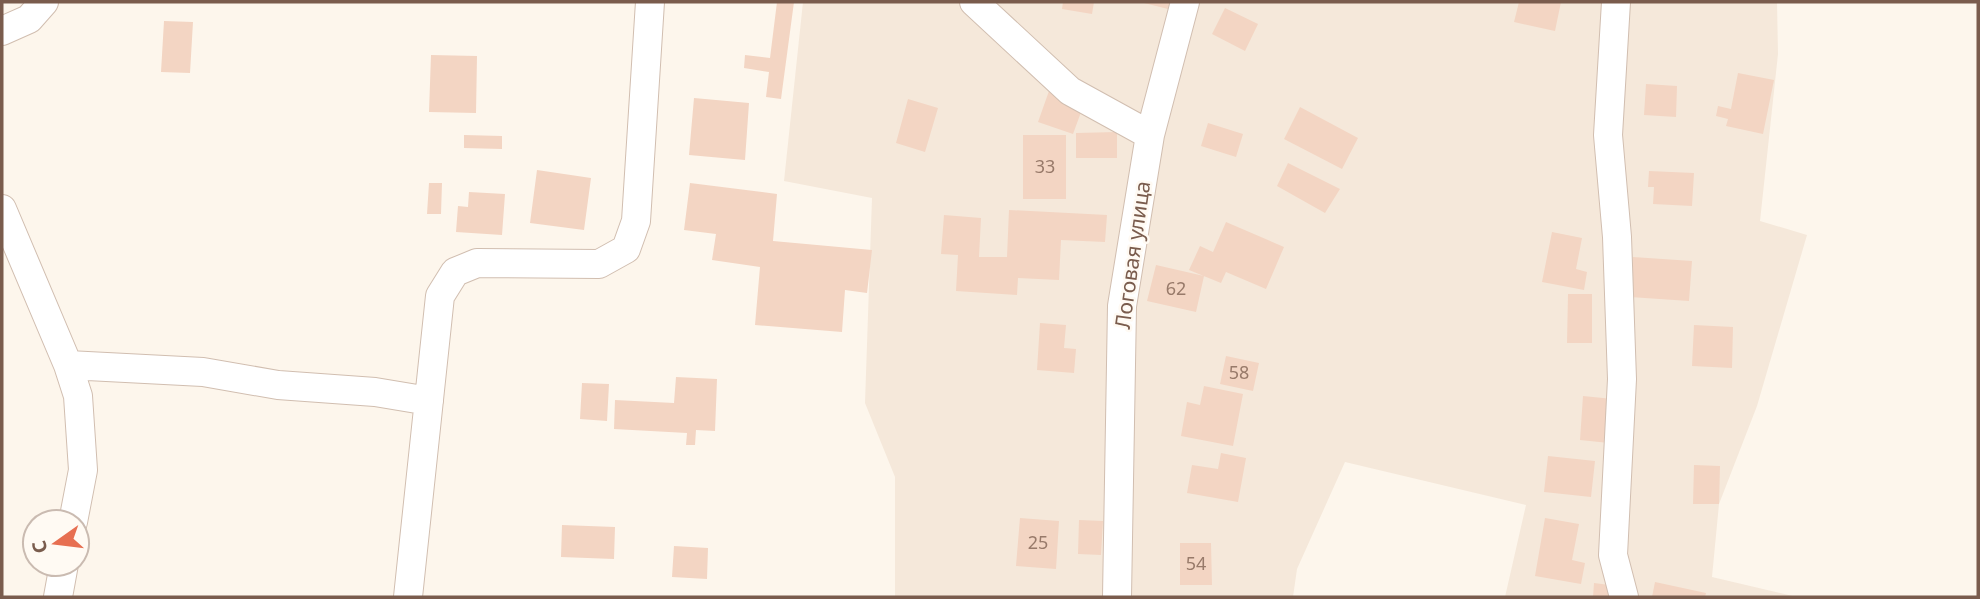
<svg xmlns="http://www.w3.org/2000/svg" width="1980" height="599" viewBox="0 0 1980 599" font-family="'Noto Sans',sans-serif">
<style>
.residential{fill:#f5e8da}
.building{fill:#f3d5c3}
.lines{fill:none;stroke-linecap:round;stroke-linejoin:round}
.street-casing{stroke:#d1beb0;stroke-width:30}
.street{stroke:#fff;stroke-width:28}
.labels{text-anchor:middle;stroke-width:5;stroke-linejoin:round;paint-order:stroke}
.number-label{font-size:18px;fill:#987a6a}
.street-label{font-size:21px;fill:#7a5c4d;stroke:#fffaf3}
</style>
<rect width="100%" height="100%" fill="#fdf6ec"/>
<!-- residential -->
<path class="residential" d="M803,2H1777L1778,54L1760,221L1807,235L1757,406L1719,504L1712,577L1797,597H1505L1526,505L1345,462L1297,569L1293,597H895V477L865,403L872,198L784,181Z"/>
<!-- building -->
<path class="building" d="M777,2H794L781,99L766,97L769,72L744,68L745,55L770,58Z
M1063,2H1094L1092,14L1062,9Z
M1140,2H1170L1168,9Z
M1519,2H1561L1555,31L1514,22Z
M1225,8L1258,24L1245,51L1212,34Z
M164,21L193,22L190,73L161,72Z
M431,55L477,56L476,113L429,112Z
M1738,73L1774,80L1763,134L1726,126L1728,119L1716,116L1718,106L1731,109Z
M1646,84L1677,86L1676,117L1644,115Z
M1049,91L1084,104L1073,134L1038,122Z
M694,98L749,103L745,160L689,155Z
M908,99L938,108L925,152L896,143Z
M1300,107L1358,138L1342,169L1284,139Z
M1208,123L1243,134L1236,157L1201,146Z
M1117,132V158H1076V133Z
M464,135L502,136V149L464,148Z
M1023,135H1066V199H1023Z
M1288,163L1340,189L1325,213L1277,186Z
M537,170L591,178L584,230L530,223Z
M1649,171L1694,173L1692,206L1653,204L1654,187H1648Z
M429,183H442L441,214H427Z
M690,183L777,194L773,241L872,250L867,293L845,290L842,332L755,325L760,267L712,260L716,234L684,230Z
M469,192L505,194L502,235L456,232L458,206L468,207Z
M1009,210L1107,215L1105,242L1061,240L1059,280L1018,278L1017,295L956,291L958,255L941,254L944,215L981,218L979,257H1007Z
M1226,222L1284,247L1266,289L1226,272L1221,283L1189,270L1200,246L1213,252Z
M1552,232L1582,238L1576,269L1587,272L1584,290L1542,282Z
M1633,257L1692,261L1689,301L1630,297Z
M1156,265L1204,276L1196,312L1147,301Z
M1568,294H1592V343H1567Z
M1040,323L1066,325L1064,348L1076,349L1074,373L1037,370Z
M1694,325L1733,327L1732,368L1692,366Z
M1226,356L1259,363L1253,391L1220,384Z
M676,377L717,379L715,431L696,430L695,445H686L687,433L614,429L615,400L674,403Z
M582,383L609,384L607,421L580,419Z
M1204,386L1243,394L1233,446L1181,436L1187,402L1200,405Z
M1583,396L1613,399L1609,443L1580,440Z
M1221,453L1246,458L1238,502L1187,493L1192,465L1218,469Z
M1548,456L1595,461L1591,497L1544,492Z
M1694,465L1720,466L1719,504H1693Z
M1020,518L1059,521L1056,569L1016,566Z
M1545,518L1579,524L1572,560L1585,563L1581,584L1535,576Z
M1079,520L1103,521L1101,555L1078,554Z
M562,525L615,527L614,559L561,557Z
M1180,543H1211L1212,585H1180Z
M674,546L708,548L707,579L672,577Z
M1655,582L1706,593L1705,597H1652Z
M1594,583L1617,586L1615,597H1593Z"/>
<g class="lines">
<defs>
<path id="street" d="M974,2L1070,91L1150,135
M1616,2L1608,135L1617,237L1622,379L1613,555L1624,597
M2,31L29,19L44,2
M2,209L68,365L78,396L83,470L73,522
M68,365L203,372L278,385L375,392L429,401
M58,597L64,564
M408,597L440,296L455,272L477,263L599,264L626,249L636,221L650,2
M1117,597L1122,306L1150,135L1185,2"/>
</defs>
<!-- street casing -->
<use href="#street" class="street-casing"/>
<!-- street -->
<use href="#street" class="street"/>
</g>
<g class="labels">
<!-- number labels -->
<g class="number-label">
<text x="1045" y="173">33</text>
<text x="1176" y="295">62</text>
<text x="1239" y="379">58</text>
<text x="1038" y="549">25</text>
<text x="1196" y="570">54</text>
</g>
<!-- street labels -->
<g class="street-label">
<text transform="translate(1133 255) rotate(-82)" y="7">Логовая улица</text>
</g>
</g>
<!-- border -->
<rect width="1980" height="599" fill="none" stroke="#7a5c4d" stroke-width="7"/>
<!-- north arrow -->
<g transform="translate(56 543) rotate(256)"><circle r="33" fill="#fffaf3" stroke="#cabbb1" stroke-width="2"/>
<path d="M0-5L12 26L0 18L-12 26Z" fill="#e76f51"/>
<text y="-10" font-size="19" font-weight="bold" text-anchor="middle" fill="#7a5c4d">С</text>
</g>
</svg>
